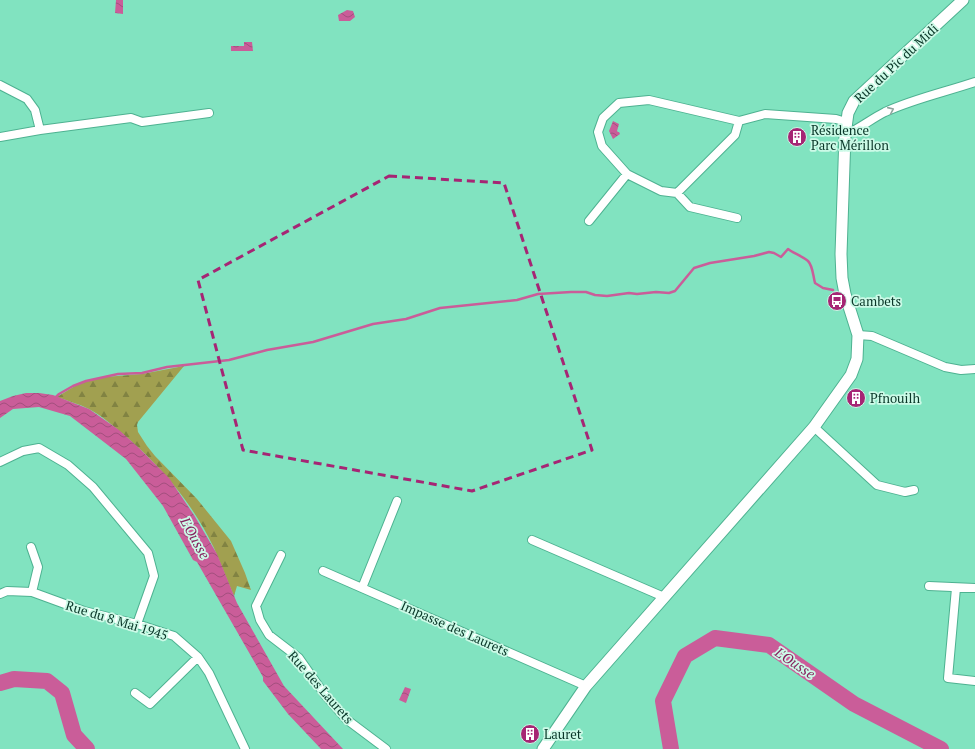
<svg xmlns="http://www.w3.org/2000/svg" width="975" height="749" viewBox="0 0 975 749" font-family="'PT Serif',serif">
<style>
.forest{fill:url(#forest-firs)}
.water{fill:url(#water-waves)}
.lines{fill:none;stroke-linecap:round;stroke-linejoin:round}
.stream{stroke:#ca5d99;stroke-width:2.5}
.river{stroke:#ca5d99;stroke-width:16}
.street-casing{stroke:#4eb291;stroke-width:10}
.secondary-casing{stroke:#4eb291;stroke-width:13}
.street{stroke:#fff;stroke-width:8}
.secondary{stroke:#fff;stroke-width:11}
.oneway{stroke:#90a59e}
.marked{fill:none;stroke:#a62574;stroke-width:3;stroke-dasharray:8 5;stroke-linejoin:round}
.labels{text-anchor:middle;stroke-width:3.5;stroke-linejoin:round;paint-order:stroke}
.street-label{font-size:13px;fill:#093628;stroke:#ccfae7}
.poi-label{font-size:13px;fill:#093628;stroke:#ccfae7;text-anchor:start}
.water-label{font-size:14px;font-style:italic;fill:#86225e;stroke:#ccfae7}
</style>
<defs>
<pattern id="forest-firs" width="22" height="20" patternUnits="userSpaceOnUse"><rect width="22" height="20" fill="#a1a050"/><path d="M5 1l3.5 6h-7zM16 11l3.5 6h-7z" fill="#818342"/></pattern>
<pattern id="water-waves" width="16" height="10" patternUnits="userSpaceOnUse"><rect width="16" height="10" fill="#ca5d99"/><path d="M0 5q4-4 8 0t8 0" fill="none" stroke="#a24e7d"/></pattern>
</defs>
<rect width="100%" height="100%" fill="#81e3c0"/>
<!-- forest -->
<path class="forest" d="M184,366L138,422L137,425L138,432L147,446L155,456L197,499L231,541L245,573L251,590L237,586L234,596C227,580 221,564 214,548C193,504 161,466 123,434C112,425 102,416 89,409C79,404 68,401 57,397L75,386L85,382L105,377L142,374Z"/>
<!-- water -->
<path class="water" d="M116,0H123V14L115,13Z
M347,10L353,11L355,17L350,21H339L338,15Z
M244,42H252L253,51H231V46H244Z
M613,121L619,124L617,131L618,132H619L620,134L613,139L609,131Z
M26,393H39L53,395L89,409L119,430L139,448L169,478L194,515L217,554L237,603L284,686L343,749H321L288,714L263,681V677L197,562L193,560L163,506L126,459L70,416L39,407L13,409L0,418V401L13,396Z
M405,687L411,689L406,703L399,700Z"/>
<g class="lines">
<!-- stream -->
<path class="stream" d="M55,398L59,394L73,386L86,381L118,374L142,373L167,367L229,360L267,350L313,342L373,324L406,319L440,308L517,300L538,294L571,292H586L595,295L607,296L629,293L637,294L656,292L669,293L675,291L694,268L710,263L754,256L769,252L774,253L781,257L788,249C793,253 802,256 808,261C813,266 813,276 815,283L823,288L833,290"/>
<!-- river -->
<path class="river" d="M0,683L14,679L47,681L62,693L74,735L87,749
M671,749L663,701L685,656L715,638L769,645L854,704L941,749"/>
<defs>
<path id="street" d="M0,85L27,99L35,110L40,130
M739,121L735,135L677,193L661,191L627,174L602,146L598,132L603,118L619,103L649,100L739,121L765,114L836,119L846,122
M845,135C859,129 871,119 885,112C913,99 945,92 975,82
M0,137L40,130L131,118L142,122L209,113
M677,193L690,207L737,218
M589,221L627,174
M858,335L872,336L945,367L961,370L975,369
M814,427L877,485L905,492L914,490
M0,462L23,451L39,448L68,465L93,487L148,553L154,576L137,624
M532,540L664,597
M31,547L38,567L32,592
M281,555L256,606L260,620L269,635L299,658L325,695L346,719L386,749
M323,571L586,686
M929,586L975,588
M362,588L397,501
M956,588L948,678L975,681
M0,594L7,591L32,592L84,611L137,624L174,636L198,657L209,673L245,749
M135,693L150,704L198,657"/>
<path id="secondary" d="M543,749L586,686L814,427L851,375L857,359L858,335L845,294L842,278L841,254L845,135L848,113L854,101L963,0"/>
</defs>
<!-- street casing -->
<use href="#street" class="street-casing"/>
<!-- secondary casing -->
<use href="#secondary" class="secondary-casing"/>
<!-- street -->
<use href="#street" class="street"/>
<!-- secondary -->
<use href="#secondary" class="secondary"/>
</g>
<!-- one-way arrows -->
<defs><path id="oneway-chevron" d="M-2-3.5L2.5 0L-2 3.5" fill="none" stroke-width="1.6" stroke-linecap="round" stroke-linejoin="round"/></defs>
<use class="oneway" href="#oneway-chevron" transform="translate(891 110) rotate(-24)"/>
<!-- marked area -->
<path class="marked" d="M389,176L504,183L592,450L472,491L243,450L198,280Z"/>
<!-- icons -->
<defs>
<symbol id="building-disc" viewBox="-11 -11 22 22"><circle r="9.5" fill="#a62574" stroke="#ccfae7"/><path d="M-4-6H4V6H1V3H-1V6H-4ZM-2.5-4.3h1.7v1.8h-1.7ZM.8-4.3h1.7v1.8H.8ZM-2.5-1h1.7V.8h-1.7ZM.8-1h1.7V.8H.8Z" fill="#fff"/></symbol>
<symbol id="bus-disc" viewBox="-11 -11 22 22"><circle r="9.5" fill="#a62574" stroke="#ccfae7"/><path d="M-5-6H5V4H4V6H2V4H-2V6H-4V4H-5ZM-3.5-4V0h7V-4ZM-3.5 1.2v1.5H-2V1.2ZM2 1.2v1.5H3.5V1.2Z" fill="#fff"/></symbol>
</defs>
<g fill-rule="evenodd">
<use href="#building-disc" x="786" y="126" width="22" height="22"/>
<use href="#bus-disc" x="826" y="290" width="22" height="22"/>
<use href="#building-disc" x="845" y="387" width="22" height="22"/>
<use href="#building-disc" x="519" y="723" width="22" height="22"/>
</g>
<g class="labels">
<!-- street labels -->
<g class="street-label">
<text transform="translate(896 63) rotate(-43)" y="5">Rue du Pic du Midi</text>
<text transform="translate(117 620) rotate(17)" y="5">Rue du 8 Mai 1945</text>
<text transform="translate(455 628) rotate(24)" y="5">Impasse des Laurets</text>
<text transform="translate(321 687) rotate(49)" y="5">Rue des Laurets</text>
</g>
<!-- poi labels -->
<g class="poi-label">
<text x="811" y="135">Résidence<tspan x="811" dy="15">Parc Mérillon</tspan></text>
<text x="851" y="306">Cambets</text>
<text x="870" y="403">Pfnouilh</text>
<text x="544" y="739">Lauret</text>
</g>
<!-- water labels -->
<g class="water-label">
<text transform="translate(195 538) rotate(61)" y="5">L'Ousse</text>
<text transform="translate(795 663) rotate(34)" y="5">L'Ousse</text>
</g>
</g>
</svg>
